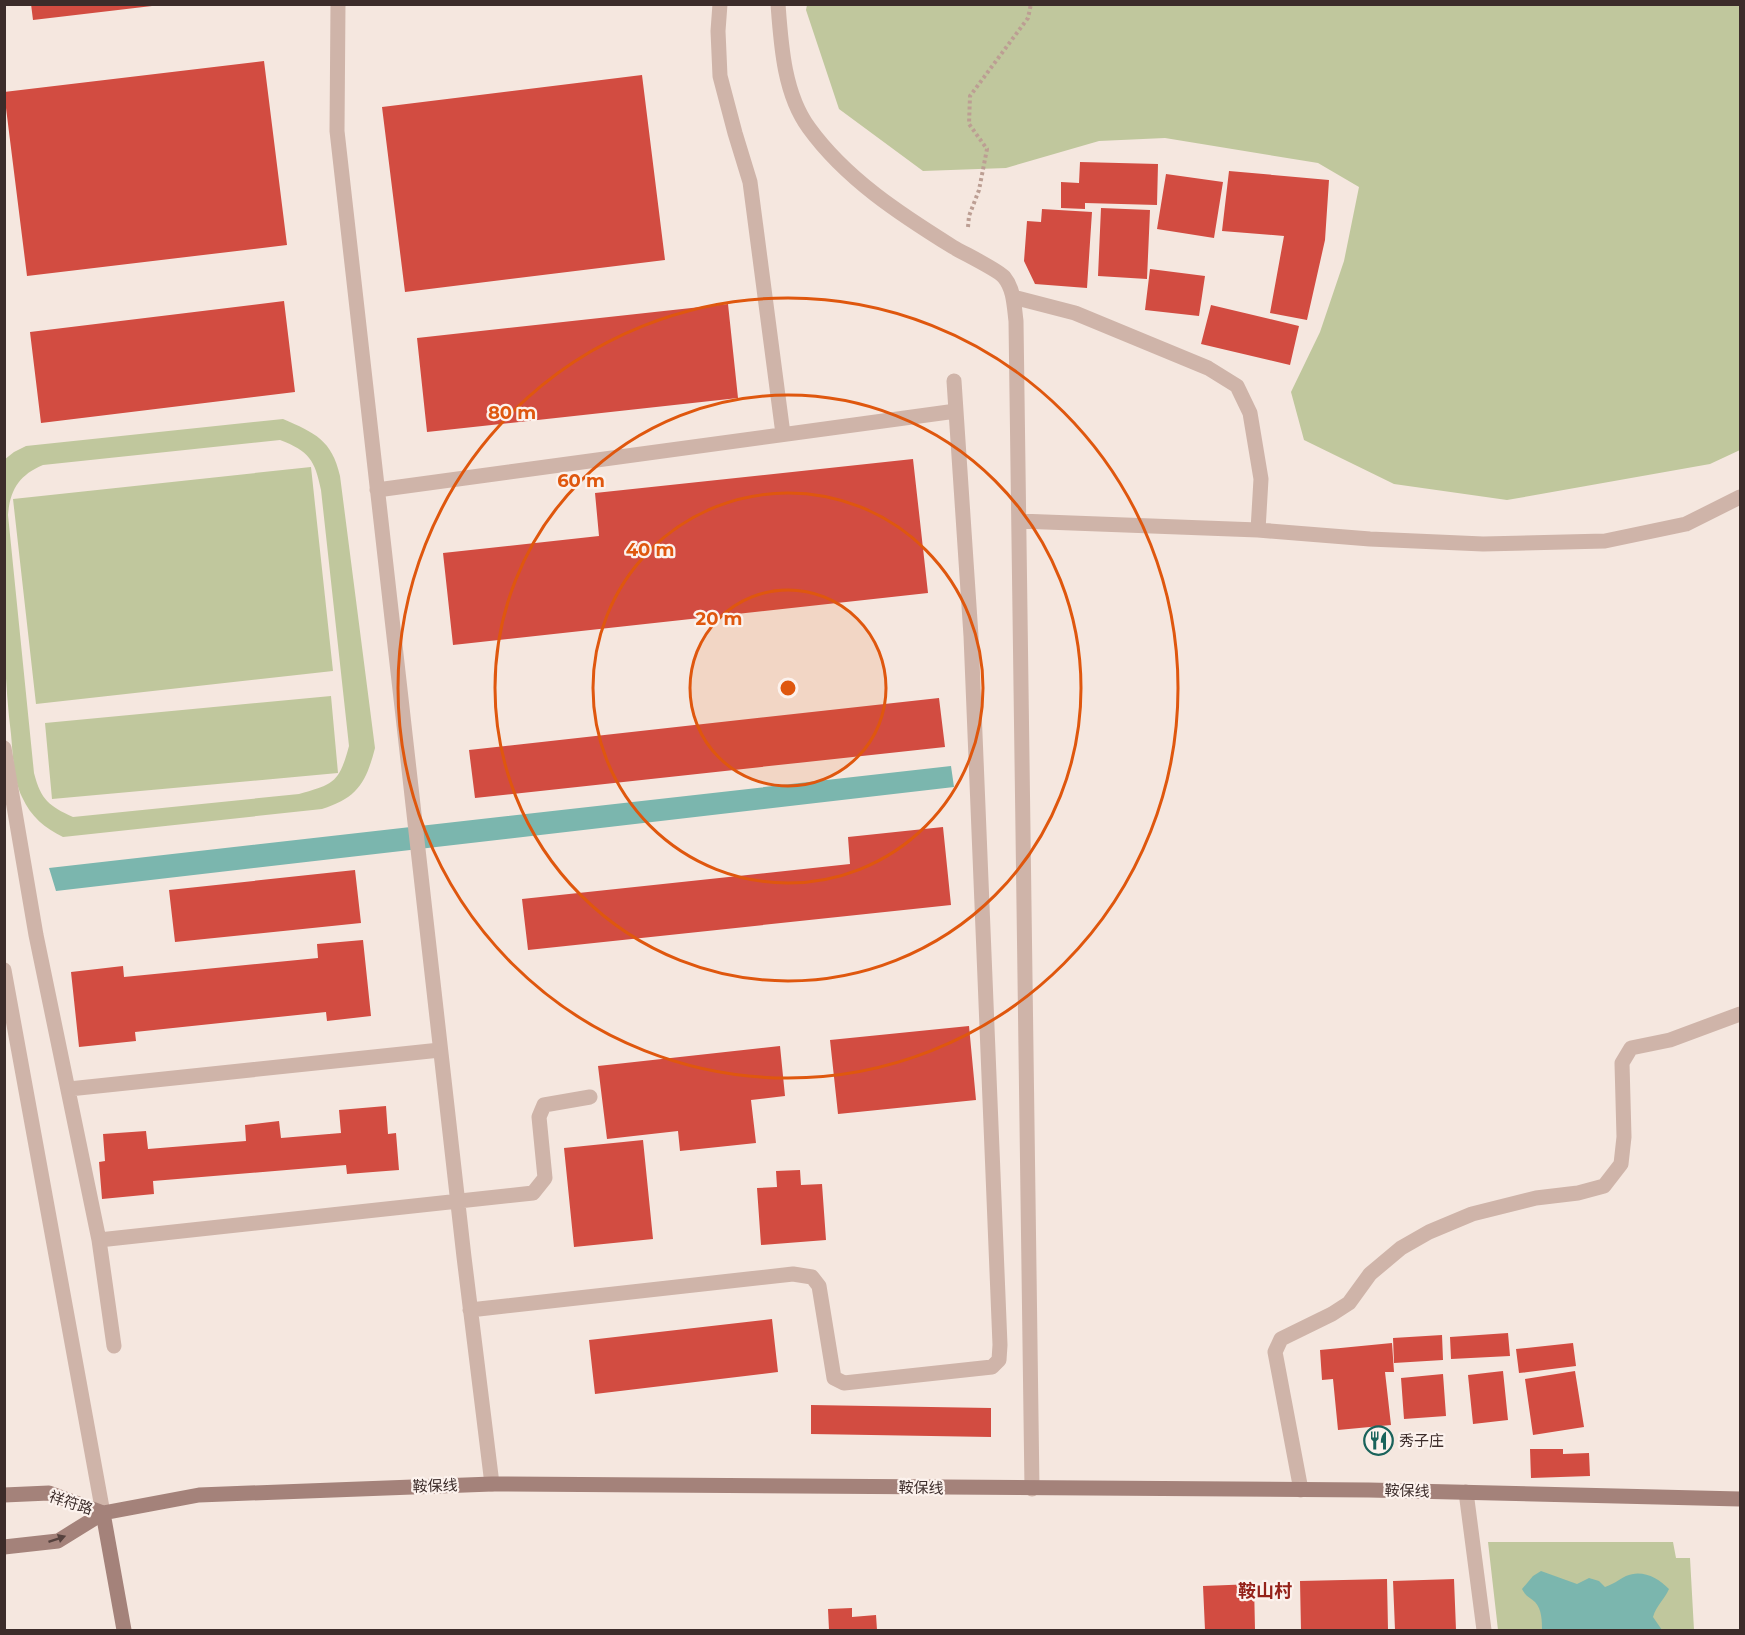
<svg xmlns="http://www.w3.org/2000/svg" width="1745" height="1635" viewBox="0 0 1745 1635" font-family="Montserrat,'Noto Sans SC',sans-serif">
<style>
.green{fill:#c0c79d;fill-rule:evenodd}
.water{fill:#7bb6ae}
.building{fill:#d24c41}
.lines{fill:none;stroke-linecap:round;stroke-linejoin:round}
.path{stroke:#bc9e93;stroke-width:4;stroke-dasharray:3 3;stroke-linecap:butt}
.service{stroke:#cfb4a9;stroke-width:15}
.minor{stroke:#cfb4a9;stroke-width:15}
.secondary{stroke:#a4827a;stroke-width:15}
.oneway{fill:#56423e}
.ring{fill:none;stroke:#df570e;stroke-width:3}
.labels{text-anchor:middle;stroke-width:4.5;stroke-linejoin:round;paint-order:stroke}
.poi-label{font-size:15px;fill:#3c2c2a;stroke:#fcf2ed;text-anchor:start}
.street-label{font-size:15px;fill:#3c2c2a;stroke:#fcf2ed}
.quarter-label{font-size:18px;font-weight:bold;fill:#94221a;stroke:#fcf2ed}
.centre{fill:#df570e;stroke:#fcf2ed;stroke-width:3}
.ring-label{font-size:18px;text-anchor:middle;font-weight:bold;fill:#df570e;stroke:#fcf2ed;stroke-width:4.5;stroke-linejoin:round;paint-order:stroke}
</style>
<rect width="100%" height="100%" fill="#f5e7df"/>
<!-- green -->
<path class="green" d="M807,5H1740V450L1710,464L1507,500L1394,484L1304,440L1291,392L1320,332L1344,261L1359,187L1318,163L1165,138L1099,141L1006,168L923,171L839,109L806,10Z
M283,419C315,433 332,440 340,476L375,748C366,783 357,798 322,809L63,837C45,828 31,817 22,797C13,778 13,755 11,734C0,644 5,552 4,460L14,452L26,446ZM280,440C309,451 315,460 321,490L349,746C339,783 334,784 299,794L73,817C49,806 41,800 34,773L8,515C10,490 19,475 43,465Z
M311,467L333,671L36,704L13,499Z
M331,696L338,773L52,799L45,723Z
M1488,1542H1673L1676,1558H1690L1694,1630H1498Z"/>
<!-- water -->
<path class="water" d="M951,766L954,787L56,891L49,868Z
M1541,1571L1577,1584L1589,1578L1599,1581L1605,1587C1614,1584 1618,1580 1626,1576C1641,1569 1658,1577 1669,1589C1664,1600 1656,1606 1653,1617L1662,1630H1542C1542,1622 1542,1609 1535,1602C1530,1597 1526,1597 1522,1589L1533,1576Z"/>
<!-- building -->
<path class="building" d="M31,4H151L152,6L33,20Z
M264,61L287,245L27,276L4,92Z
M642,75L665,260L405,292L382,107Z
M1080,162L1158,164L1157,205L1085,203V209L1061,208V182L1079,183Z
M1229,171L1329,180L1325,240L1307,320L1270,313L1284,236L1222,231Z
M1166,174L1223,182L1214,238L1157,229Z
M1101,208L1150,210L1147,279L1098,276Z
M1042,209L1092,212L1087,288L1035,284L1024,261L1027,221L1041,222Z
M1150,269L1205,276L1199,316L1145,310Z
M284,301L295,392L41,423L30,332Z
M728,304L738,398L427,432L417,338Z
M1211,305L1299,326L1290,365L1201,344Z
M913,459L928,593L453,645L443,553L599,536L595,493Z
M939,698L945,747L475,798L469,750Z
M943,827L951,905L528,950L522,899L850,864L848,837Z
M355,870L361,923L175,942L169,890Z
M363,940L371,1016L327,1021L326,1012L135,1032L136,1041L79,1047L71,972L123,966L124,977L318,958L317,944Z
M969,1026L976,1100L838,1114L830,1040Z
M780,1046L785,1096L751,1100L756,1143L680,1151L678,1131L607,1139L598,1066Z
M386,1106L388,1134L396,1133L399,1170L347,1174L346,1165L153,1181L154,1194L102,1199L99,1162L105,1161L103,1134L146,1131L148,1149L246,1141L245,1125L279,1121L281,1138L341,1133L339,1110Z
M643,1140L653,1239L574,1247L564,1148Z
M800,1170L801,1185L822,1184L826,1240L761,1245L757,1188L777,1187L776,1171Z
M772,1319L778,1372L595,1394L589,1340Z
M1508,1333L1510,1356L1451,1359L1450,1337Z
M1442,1335L1443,1360L1394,1363L1393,1338Z
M1392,1343L1394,1372H1385L1391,1425L1338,1430L1333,1379L1322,1380L1320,1350Z
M1573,1343L1576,1366L1519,1373L1516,1349Z
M1503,1371L1508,1420L1473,1424L1468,1375Z
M1575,1371L1584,1427L1533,1435L1525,1379Z
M1443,1374L1446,1416L1404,1419L1401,1378Z
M811,1405L991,1408V1437L811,1434Z
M1530,1449H1563V1454L1589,1453L1590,1476L1531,1478Z
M1387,1579L1388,1630H1301L1300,1581Z
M1454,1579L1456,1630H1395L1393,1581Z
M1254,1584L1255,1630H1205L1203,1586Z
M852,1608V1617L876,1615L877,1630H829L828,1609Z"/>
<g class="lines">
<!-- path -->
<path class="path" d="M968,227L969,216L979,190L987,149L969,124L970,96L1028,18L1031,4"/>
<!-- service -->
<path class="service" d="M338,4L337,131L464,1257L492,1484
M720,4L718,31L720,76L735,133L750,182L783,434
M377,490L956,411
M4,748L36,935L99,1240L114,1346
M69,1089L440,1050
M99,1240L533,1193L545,1178L539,1117L544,1105L590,1097
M470,1310L793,1274L812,1277L819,1286L834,1378L844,1383L992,1367L999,1360L1000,1345L971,636L954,381"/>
<!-- minor -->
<path class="minor" d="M778,4C781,45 784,94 809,128C846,179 900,214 953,247C963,253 998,270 1004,277C1014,289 1014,306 1016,321L1032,1489
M1013,297L1075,313L1208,368L1237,386L1250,413L1261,479L1258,530
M1019,521L1258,530L1370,539L1483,544L1605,541L1686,524L1740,497
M4,970L103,1513
M1301,1490L1275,1352L1281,1339L1332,1314L1349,1303L1370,1274L1401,1248L1429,1232L1472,1214L1536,1198L1578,1193L1604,1186L1621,1164L1624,1137L1622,1063L1631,1048L1670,1040L1740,1014
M1466,1492L1484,1630"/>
<!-- secondary -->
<path class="secondary" d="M4,1495L49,1493L103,1513
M103,1513L124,1630
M4,1547L58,1541L103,1513L199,1495L492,1484L1369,1490L1740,1499"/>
</g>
<!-- one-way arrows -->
<defs><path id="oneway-solid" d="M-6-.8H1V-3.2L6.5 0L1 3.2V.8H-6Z" transform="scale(1.5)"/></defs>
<use class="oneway" href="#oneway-solid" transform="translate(57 1539) rotate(-19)"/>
<!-- distance rings -->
<circle cx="788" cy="688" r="98" fill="#df570e" fill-opacity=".12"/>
<g class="ring">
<circle cx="788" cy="688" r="98"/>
<circle cx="788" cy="688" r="195"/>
<circle cx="788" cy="688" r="293"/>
<circle cx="788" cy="688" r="390"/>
</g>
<!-- icons -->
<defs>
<symbol id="restaurant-ring" viewBox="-11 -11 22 22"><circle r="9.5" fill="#fcf2ed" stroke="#1a635b" stroke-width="1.5"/><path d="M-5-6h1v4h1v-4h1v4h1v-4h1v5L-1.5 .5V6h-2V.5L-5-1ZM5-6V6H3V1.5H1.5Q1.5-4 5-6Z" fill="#1a635b"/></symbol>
</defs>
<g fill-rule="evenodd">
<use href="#restaurant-ring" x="1362" y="1424" width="33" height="33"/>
</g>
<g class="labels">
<!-- poi labels -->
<g class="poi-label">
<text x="1399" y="1446">秀子庄</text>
</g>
<!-- street labels -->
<g class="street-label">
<text transform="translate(435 1486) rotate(-2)" y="5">鞍保线</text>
<text transform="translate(921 1488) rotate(1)" y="5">鞍保线</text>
<text transform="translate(1407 1491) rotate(1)" y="5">鞍保线</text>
<text transform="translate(71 1503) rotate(18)" y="5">祥符路</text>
</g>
<!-- quarter labels -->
<g class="quarter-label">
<text x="1265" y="1597">鞍山村</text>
</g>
</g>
<circle cx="788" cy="688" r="9" class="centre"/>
<g class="ring-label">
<text x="512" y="419">80 m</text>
<text x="581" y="487">60 m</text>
<text x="650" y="556">40 m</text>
<text x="719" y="625">20 m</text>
</g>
<!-- border -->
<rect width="1745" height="1635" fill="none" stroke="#3c2c2a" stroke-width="12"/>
</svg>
